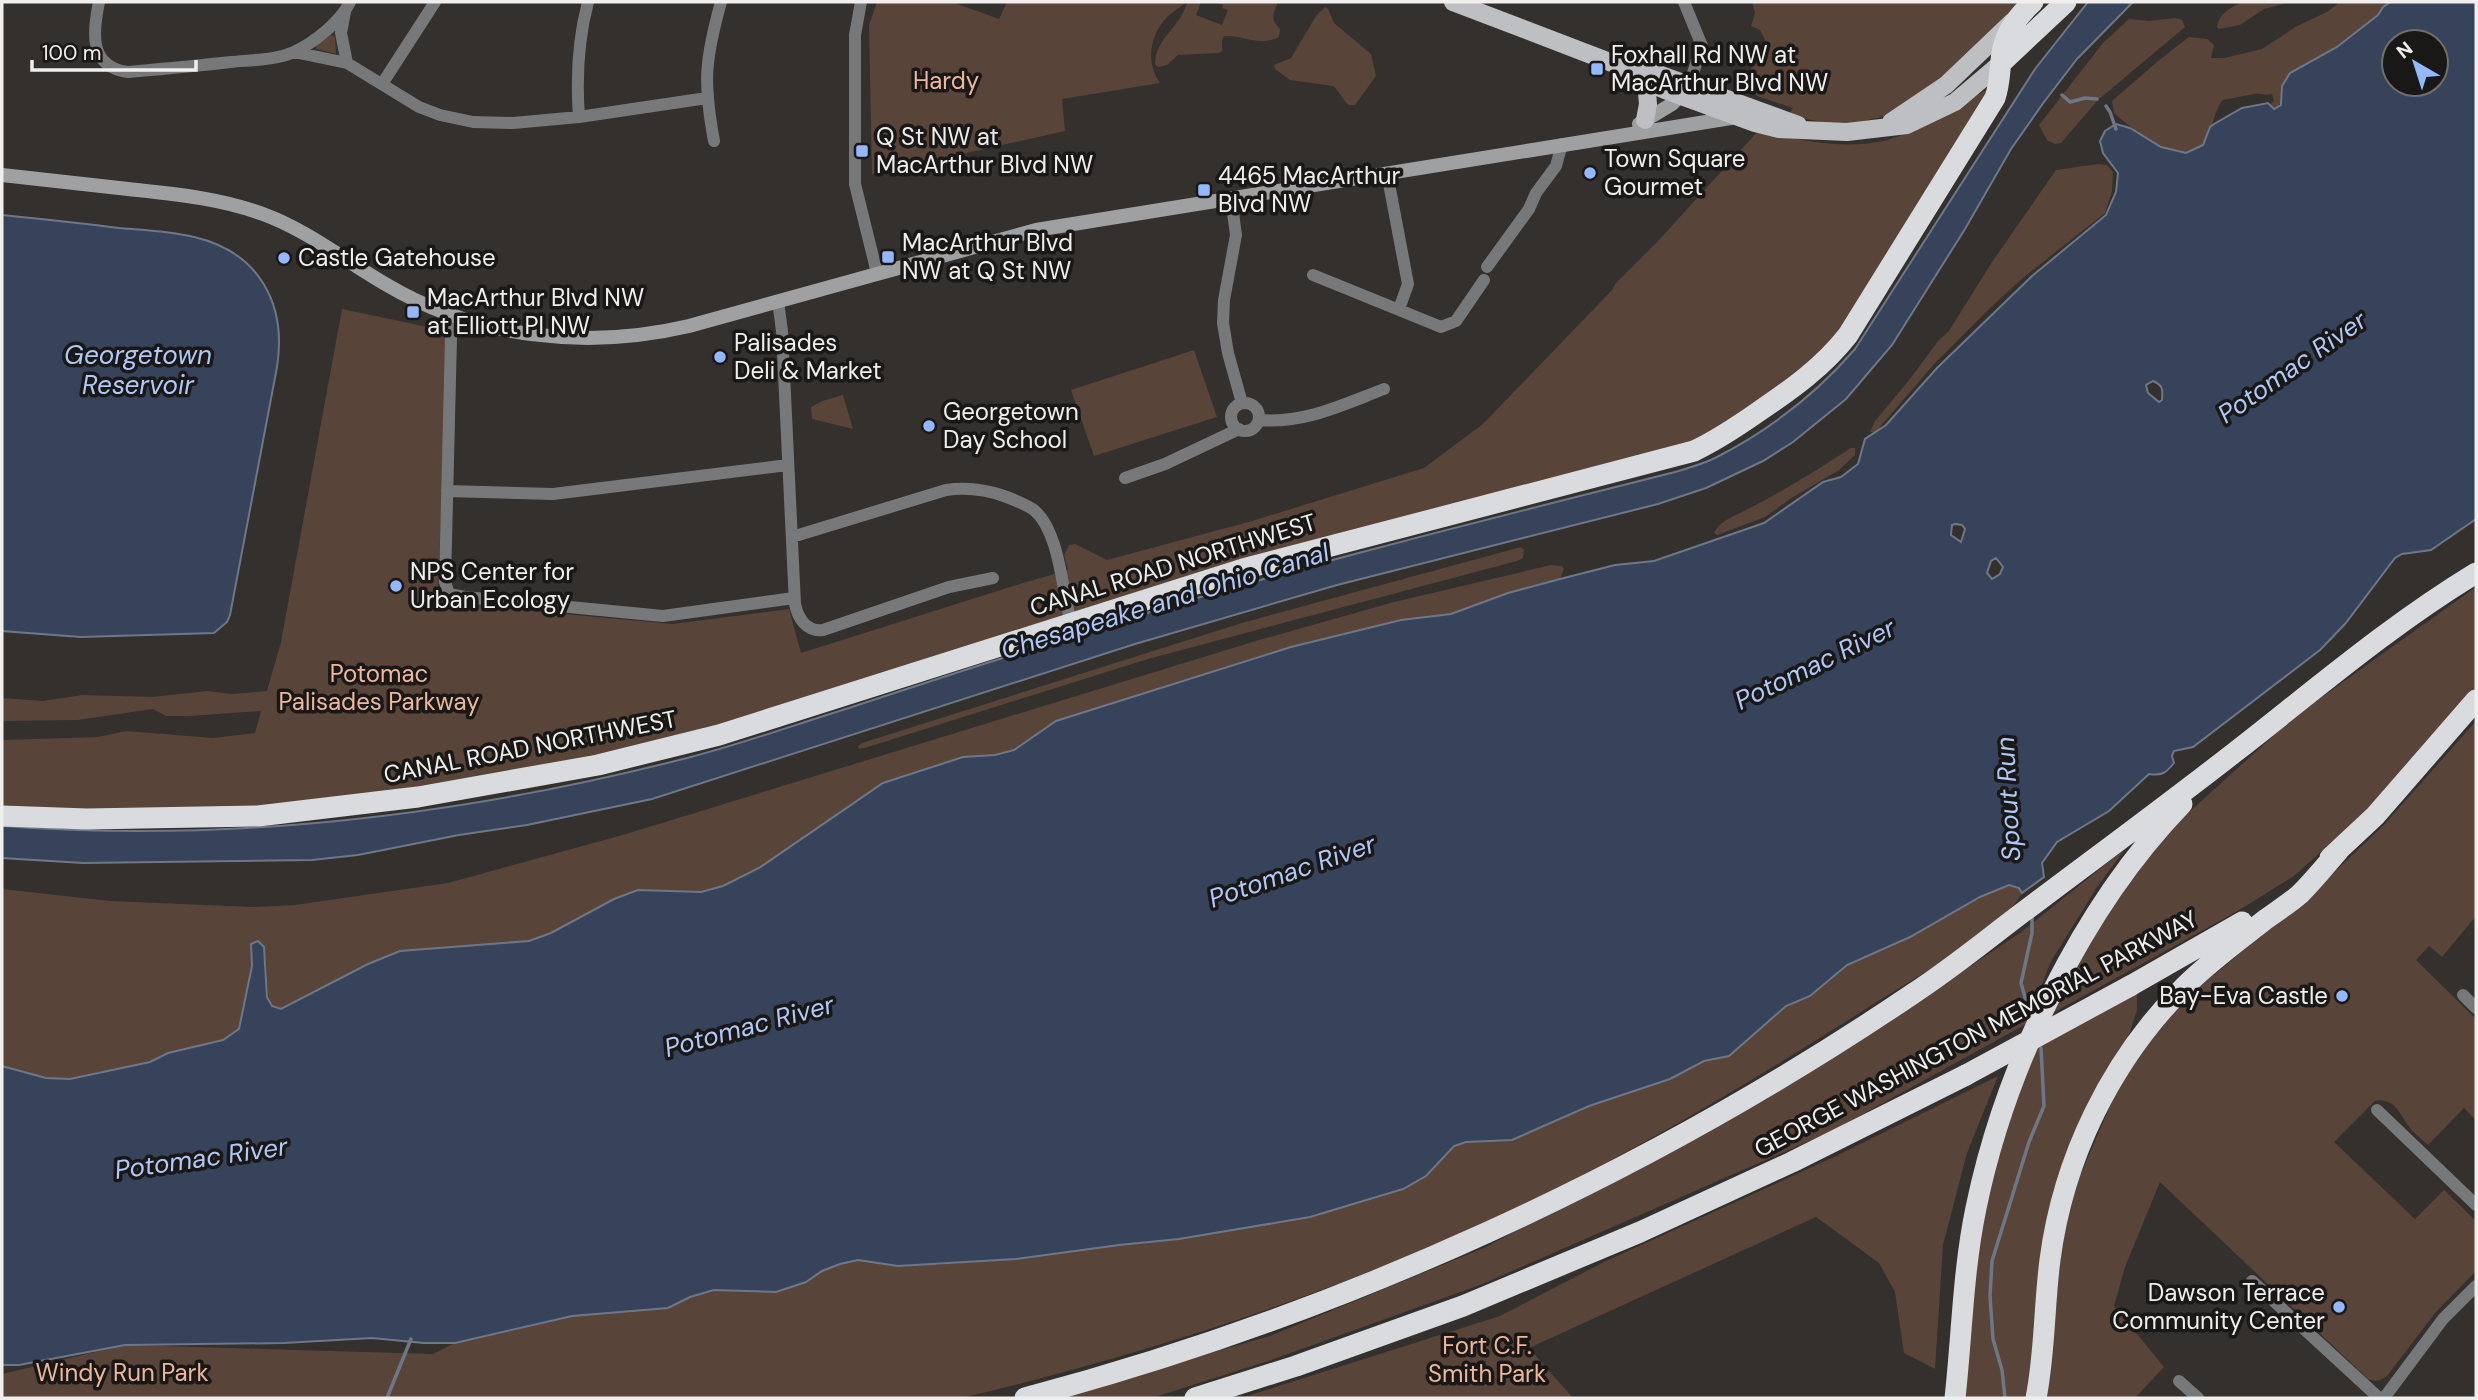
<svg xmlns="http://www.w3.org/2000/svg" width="2478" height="1400" viewBox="0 0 2478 1400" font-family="'DM Sans',sans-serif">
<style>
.green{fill:#594439}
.water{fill:#37435b;stroke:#6f7787;stroke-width:2;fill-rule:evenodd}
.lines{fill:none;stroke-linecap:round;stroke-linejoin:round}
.stream{stroke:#6f7787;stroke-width:3.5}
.street{stroke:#777879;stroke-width:12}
.secondary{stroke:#9fa0a2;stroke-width:14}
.primary{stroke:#bebfc2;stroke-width:18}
.highway{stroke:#d9dbdf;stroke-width:21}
.highway-bridge{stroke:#d9dbdf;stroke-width:21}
.poi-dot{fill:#94b7fd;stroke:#191817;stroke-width:2.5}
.labels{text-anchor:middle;stroke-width:7;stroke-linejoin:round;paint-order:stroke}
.poi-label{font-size:24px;fill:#f1efee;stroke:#191817;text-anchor:start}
.park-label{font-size:24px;fill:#eeb79c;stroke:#191817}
.street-label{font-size:24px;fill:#f1efee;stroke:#191817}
.water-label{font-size:26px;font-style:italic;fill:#b0c8f9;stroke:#191817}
</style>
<rect width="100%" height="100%" fill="#33302e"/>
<!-- green -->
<path class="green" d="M877,2H952L999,19L1007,2H1187C1181,6 1174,11 1168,16C1150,34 1145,62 1160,83L1062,99L1065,131L872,174L869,25Z
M1187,2H1201L1196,15L1222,25L1228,10L1222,8L1223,5L1213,2H1278C1273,14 1270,19 1280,29L1279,37C1258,47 1244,35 1224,36L1222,40V51L1219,53L1178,55L1167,65L1158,67L1155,64C1155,38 1182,26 1187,2Z
M1752,2H2027L1970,58L1897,113L1855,123H1826L1788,115L1793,108L1757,96L1747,85L1740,84L1768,45L1760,30L1751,26L1755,13Z
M2242,2H2290L2264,9L2240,25L2219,29L2217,27C2219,13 2231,8 2242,2Z
M2340,2H2391L2385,5L2378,15L2337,47L2288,76C2282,84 2279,93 2283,102L2274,109L2270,104L2274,101L2272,94C2265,96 2260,93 2254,94C2243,96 2234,98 2223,100C2212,113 2213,133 2204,144C2182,171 2131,128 2114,113L2112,101L2158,61L2189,37L2207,39L2214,45L2211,58H2224L2262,49L2297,26L2327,12Z
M1325,7L1328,9L1334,23L1371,54L1376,76L1355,105H1349C1342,100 1340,91 1333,86L1290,80L1275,69L1274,65L1291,58L1316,16Z
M2175,18L2182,20L2185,27L2098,100L2061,143L2055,144L2047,140L2039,125L2103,43L2129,19L2149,21Z
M331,35L335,37L336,54L316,49V46Z
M1986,90L1987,101L1861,308L1794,380L1695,444L620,755L324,802L170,811L2,807V740L98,737L126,731L213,738L255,733L261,711L189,716H166L153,709L78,720L2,721V698L43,701L82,695L153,697L207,691L232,694L267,691L281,642L342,309L447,331L438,597L531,611L673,624L789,609L801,653L1023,583L1068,570L1064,555L1069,545L1075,544L1107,560L1252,521L1424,468L1483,424L1613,289L1615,284L1659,240L1759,130C1797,140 1838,149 1878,142C1910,137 1957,106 1986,90Z
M2098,164L2107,165L2113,172L2112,191L2105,213L2024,277L1990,308L1935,363L1879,428L1874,433L1870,432L1875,421L1910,379L1938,341L1949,331L1992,262L2056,170Z
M1194,350L1217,417L1094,456L1071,390Z
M843,395L853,429L812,419L811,407L822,401Z
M1851,448H1855V455L1839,470L1790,499L1765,517L1717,535L1714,533C1719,522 1730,518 1740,513C1779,494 1815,471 1851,448Z
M1521,547L1524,550L1523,558L1517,561L1148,659L868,747L859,749L858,746L862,743L1242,623Z
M1551,565L1562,566L1564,569L1560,579L1508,593L1451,614L1401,620L1291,647L1056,721L1014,750L995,755L963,757L858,799L821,827L759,868L723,886L701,892L638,890L614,899L551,933L529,941L400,951L367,964L281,1009L272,1006C262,986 273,959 258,941L251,950L252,966L239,1029L223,1040L168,1053L150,1062L70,1079L46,1078L2,1066V889L110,901L253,907L295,905L448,883L626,834L1259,640L1394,602Z
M2476,587V688L2382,797L2294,876L2236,912L2049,1015L2088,941L2165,834L2294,717Z
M2476,721V916L2442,957L2429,946L2416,960L2476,1019V1120L2464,1108L2428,1145C2422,1139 2413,1133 2408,1125C2398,1112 2395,1098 2375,1101L2334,1142L2415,1219L2444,1190L2476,1221V1271L2435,1313L2387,1376C2380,1381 2376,1382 2368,1379L2160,1182L2125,1267L2114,1306L2164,1367L2135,1398H2046L2063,1236L2071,1196L2112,1102L2130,1068L2177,1003L2219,971L2326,880L2383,826Z
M2126,848L2097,887L2050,963L2028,1023L1832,1131L1480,1285L1271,1360L1152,1398H1053L1270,1336L1486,1247L1802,1078L2020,933Z
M2009,885L2019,888L2022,893C2005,928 1910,981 1875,1003C1743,1087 1608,1169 1464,1232C1303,1303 1133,1358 961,1398H2V1374L125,1345L433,1354L455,1343L572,1316L668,1308L690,1297L714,1290L776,1292L806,1282L822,1271L840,1264L858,1260L898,1266L949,1264L1016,1259L1119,1245L1179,1239L1310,1217L1381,1197L1426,1176L1454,1147L1466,1142L1512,1140L1589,1106L1670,1079L1704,1061L1729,1056L1786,1006L1810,996L1847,965L1980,897Z
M2137,992V1010L2130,1032L2084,1121L2028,1398H1962L1980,1223L2001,1143L2034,1048Z
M1998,1076L1967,1153L1943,1245L1935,1369L1904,1353L1895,1292L1879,1263L1816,1217L1529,1348L1573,1398H1241L1500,1316L1604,1262L1834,1157Z"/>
<!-- water -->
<path class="water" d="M2088,2H2133L2077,59L2044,102L2011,149L1965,229L1892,345L1846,399L1793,442L1763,461L1706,488L1658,504L1337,585L1135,644L652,799L527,825L459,835L358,855L312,860L83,863L2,858V826C231,843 465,815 687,758C742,744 797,724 852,707C942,677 1033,648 1124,620C1305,564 1490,519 1675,472C1688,468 1703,464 1715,458C1768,431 1817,393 1855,349L2035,69Z
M2391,2H2476V519L2431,550L2402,554L2395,558L2345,624L2320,650L2193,747L2174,751L2172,756L2174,763C2166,773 2162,776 2149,774L2109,811L2057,842L2042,863L2044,877L2022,893L2019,888L2009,885L1980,897L1910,937L1847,965L1810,996L1786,1006L1729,1056L1704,1061L1670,1079L1589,1106L1512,1140L1466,1142L1454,1146L1426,1176L1403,1189L1310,1217L1179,1239L1119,1245L1016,1259L898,1266L858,1260L840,1264L822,1271L806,1282L776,1292L714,1290L690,1297L668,1308L572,1316L455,1343H424L372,1338L284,1343L125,1345L19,1365H2V1066L46,1078L70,1079L150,1062L168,1053L223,1040L239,1029L252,966L251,944L258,941L264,947L267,997L272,1006L281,1009L368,964L400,951L529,941L551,933L614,899L638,890L701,892L723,886L759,868L883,783L963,757L995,755L1014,750L1056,721L1291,647L1401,620L1451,614L1508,593L1560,579L1615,565L1654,561L1764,523L1823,482L1841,477L1858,464L1865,439L1886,425L1937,368L2032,276L2106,215L2116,192L2118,173L2103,153L2100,141L2105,131L2116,124L2130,128L2161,147L2186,153L2203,145L2210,127L2214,124L2242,108L2268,103L2274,109L2281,105L2282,86L2290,73L2337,47L2378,15L2383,7ZM2394,42H2436V84H2394ZM2153,381C2163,385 2163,390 2162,400L2159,402L2148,393L2146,385ZM1955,524L1962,525L1965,529L1961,542L1951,535L1952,525ZM1996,558L2003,567L2000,574L1992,579L1987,573L1991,561Z
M2,215C41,219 80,223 119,228C144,230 170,231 194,237C259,252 287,304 277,367L230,615L227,622L214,633L81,637L2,631Z"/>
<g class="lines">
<!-- stream -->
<path class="stream" d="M2062,95L2070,102L2085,98L2097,99
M2106,106L2110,112L2116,129
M2029,1011L2021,983L2032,933V914
M387,1398L411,1339
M2005,1398L2002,1370L1993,1339L1990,1296L1992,1261L2029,1142L2044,1106L2041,1048"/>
<!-- street -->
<path class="street" d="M99,2C93,31 88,67 128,72C162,69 196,66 231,62C251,60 276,60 294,52C315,42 340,22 350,2
M861,2L855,35V184L877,273
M1684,2L1702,46L1689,85
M345,12L341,33L347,63
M294,52L347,63L419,107L440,115L473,122L513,123L579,117L707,98
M382,84L435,2
M579,117C576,77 578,40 588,2
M714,141C703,81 705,60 721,2
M1387,173L1408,284L1399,309
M1231,198L1236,235L1224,300L1223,323L1228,353L1242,403
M1487,267L1529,209L1536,193L1556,166L1562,144
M1313,275L1441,327L1456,321L1484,280
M778,301L782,331L795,604C798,619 807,632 823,630L949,587L993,578
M455,316L451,338L445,582L449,594L465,597L663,616L794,598
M1231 417a14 14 0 1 1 28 0a14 14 0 1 1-28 0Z
M1259,420C1304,424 1342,405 1384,389
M1125,478L1165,464L1239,429
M447,491L553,494L788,465
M792,537L946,490C967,487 984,489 1004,496C1015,500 1025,504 1034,510C1060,532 1062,591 1071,623
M2463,995L2476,1008
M2377,1110L2476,1205
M2252,1281L2379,1398
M2179,1381L2198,1398
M2384,1398L2443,1319L2476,1286"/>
<!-- secondary -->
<path class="secondary" d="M1639,124L1672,104L1685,91
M2,175C44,180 86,184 128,189C174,194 219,198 263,214C309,231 345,261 387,285C477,338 587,350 689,326L1036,230L1737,117"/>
<!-- primary -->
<path class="primary" d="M1453,2L1620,66L1646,82L1665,90L1755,123L1779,129L1847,132L1907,125L1955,102L2001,63
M1640,69L1650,71L1798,125
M1645,120L1648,104L1646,82
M1891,122L1946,85L2012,22"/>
<!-- highway -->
<path class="highway" d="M2001,63L2066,2
M2,816L87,819L258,816L418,797L598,765L719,735L1243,569L1694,451C1717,440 1738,426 1758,412C1792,389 1823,367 1848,335L1995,98C2001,81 1999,65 2003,48C2007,30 2020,14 2033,2
M2330,858L2375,816L2476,700
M2130,986L2242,922
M1025,1398C1341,1314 1644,1176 1914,993C1954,967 1991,936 2030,907C2099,855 2170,803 2239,749C2317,688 2392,624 2476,573
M1195,1398L1296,1366L1463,1306L1640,1232L1792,1162L1966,1075
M1955,1398C1962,1335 1963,1270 1976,1208C2005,1067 2082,907 2182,804
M2036,1398C2045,1353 2044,1306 2050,1260C2063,1159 2111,1060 2184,987C2209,962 2238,941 2266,919C2277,911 2290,903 2300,894C2314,880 2326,865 2339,850"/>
<!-- highway-bridge -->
<path class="highway-bridge" d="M1966,1075L2130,986"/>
</g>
<!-- markers -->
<g class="poi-dot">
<rect x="1590" y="62" width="14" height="14" rx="3.5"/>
<rect x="855" y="144" width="14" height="14" rx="3.5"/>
<circle cx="1590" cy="173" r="7"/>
<rect x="1197" y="183" width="14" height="14" rx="3.5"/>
<rect x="881" y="250" width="14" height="14" rx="3.5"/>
<circle cx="284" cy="258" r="7"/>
<rect x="406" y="305" width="14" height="14" rx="3.5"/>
<circle cx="720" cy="357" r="7"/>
<circle cx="929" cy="426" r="7"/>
<circle cx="396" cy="586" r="7"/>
<circle cx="2342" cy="996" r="7"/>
<circle cx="2339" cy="1307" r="7"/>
</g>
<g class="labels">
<!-- poi labels -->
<g class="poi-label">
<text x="1611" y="63">Foxhall Rd NW at<tspan x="1611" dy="28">MacArthur Blvd NW</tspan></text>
<text x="876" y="145">Q St NW at<tspan x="876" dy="28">MacArthur Blvd NW</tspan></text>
<text x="1604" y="167">Town Square<tspan x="1604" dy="28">Gourmet</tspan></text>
<text x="1218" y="184">4465 MacArthur<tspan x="1218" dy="28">Blvd NW</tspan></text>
<text x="902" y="251">MacArthur Blvd<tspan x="902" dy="28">NW at Q St NW</tspan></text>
<text x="298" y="266">Castle Gatehouse</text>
<text x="427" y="306">MacArthur Blvd NW<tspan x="427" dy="28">at Elliott Pl NW</tspan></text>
<text x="734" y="351">Palisades<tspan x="734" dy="28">Deli &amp; Market</tspan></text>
<text x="943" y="420">Georgetown<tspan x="943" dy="28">Day School</tspan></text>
<text x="410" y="580">NPS Center for<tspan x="410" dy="28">Urban Ecology</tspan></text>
<text x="2328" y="1004" text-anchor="end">Bay-Eva Castle</text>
<text x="2325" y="1301" text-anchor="end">Dawson Terrace<tspan x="2325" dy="28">Community Center</tspan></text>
</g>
<!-- park labels -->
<g class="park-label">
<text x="946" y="89">Hardy</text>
<text x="379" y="682">Potomac<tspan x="379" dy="28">Palisades Parkway</tspan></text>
<text x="1487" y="1354">Fort C.F.<tspan x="1487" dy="28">Smith Park</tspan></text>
<text x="122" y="1381">Windy Run Park</text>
</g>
<!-- street labels -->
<g class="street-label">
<text transform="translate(1173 565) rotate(-17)" y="8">CANAL ROAD NORTHWEST</text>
<text transform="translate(530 747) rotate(-11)" y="8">CANAL ROAD NORTHWEST</text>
<text transform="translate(1976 1034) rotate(-28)" y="8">GEORGE WASHINGTON MEMORIAL PARKWAY</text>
</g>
<!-- water labels -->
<g class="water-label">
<text x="138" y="364">Georgetown<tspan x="138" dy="30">Reservoir</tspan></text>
<text transform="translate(2292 367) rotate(-35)" y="9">Potomac River</text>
<text transform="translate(1165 601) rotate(-17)" y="9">Chesapeake and Ohio Canal</text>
<text transform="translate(1815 664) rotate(-26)" y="9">Potomac River</text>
<text transform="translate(2008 799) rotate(-93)" y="9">Spout Run</text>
<text transform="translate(1292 871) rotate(-19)" y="9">Potomac River</text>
<text transform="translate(749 1026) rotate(-15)" y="9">Potomac River</text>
<text transform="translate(201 1158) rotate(-8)" y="9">Potomac River</text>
</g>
</g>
<!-- border -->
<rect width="2478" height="1400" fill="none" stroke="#f1efee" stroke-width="7"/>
<!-- north arrow -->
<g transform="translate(2415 63) rotate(321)"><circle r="33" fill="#191817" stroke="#6f6e6d" stroke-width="2"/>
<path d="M0-5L12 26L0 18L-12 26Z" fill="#94b7fd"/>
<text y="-10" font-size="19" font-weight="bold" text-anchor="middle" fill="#f1efee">N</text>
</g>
<!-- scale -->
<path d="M32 60v10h164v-10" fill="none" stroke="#f1efee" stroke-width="3.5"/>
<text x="42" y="60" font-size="21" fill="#f1efee" stroke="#191817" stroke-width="5" paint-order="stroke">100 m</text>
</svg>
